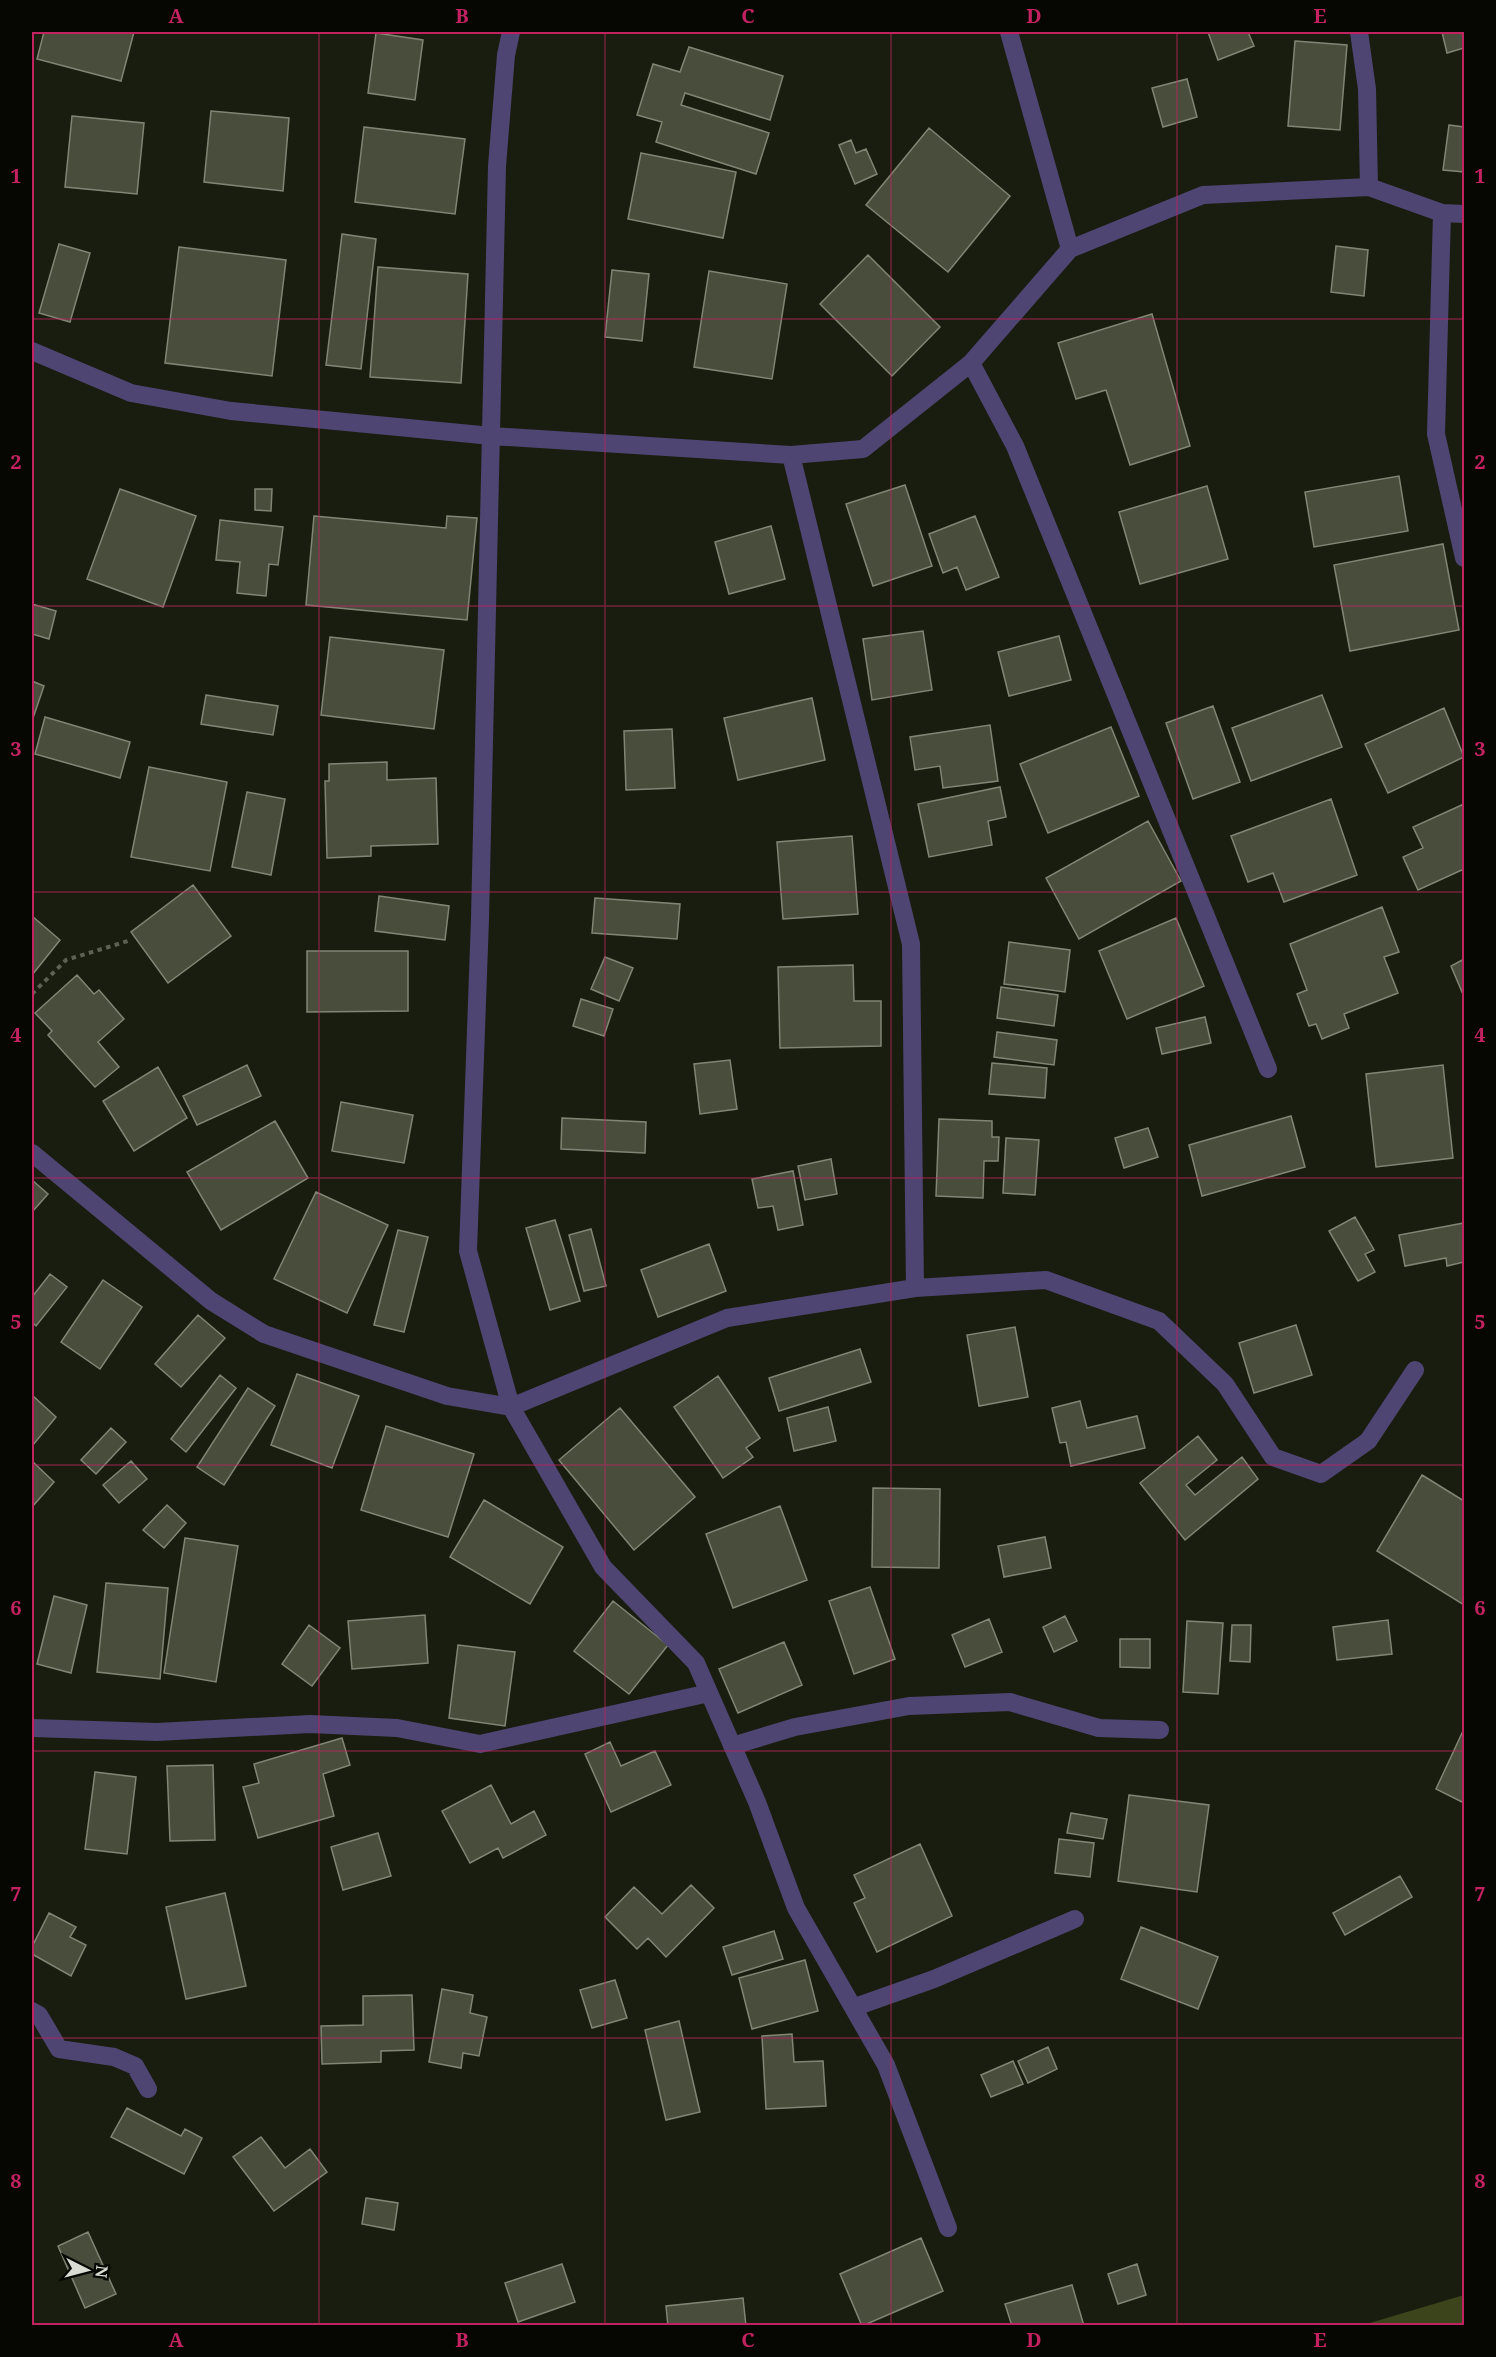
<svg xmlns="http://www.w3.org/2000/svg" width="1496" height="2357" viewBox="0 0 1496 2357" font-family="'Noto Serif',serif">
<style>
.green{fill:#3b441a}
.building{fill:#484d3c;stroke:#818674;stroke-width:1.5}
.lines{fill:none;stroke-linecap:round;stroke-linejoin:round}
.path{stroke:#5d6154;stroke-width:4;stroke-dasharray:4.5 4.5;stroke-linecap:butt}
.minor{stroke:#4f4572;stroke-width:18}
.grid{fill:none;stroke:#c32261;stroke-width:1.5;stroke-opacity:0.55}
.neatline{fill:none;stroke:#c32261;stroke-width:2}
.grid-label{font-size:20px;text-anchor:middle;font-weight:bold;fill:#c32261}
</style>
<rect width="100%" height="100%" fill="#191d0f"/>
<!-- green -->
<path class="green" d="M1464,2295V2325H1363Z"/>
<!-- building -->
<path class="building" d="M44,32H134L121,81L37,59Z
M1208,32H1248L1254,46L1218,60Z
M1442,32H1464V48L1447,53Z
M376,33L423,40L415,100L368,93Z
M1295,41L1347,45L1340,130L1288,126Z
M689,47L783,76L770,120L685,93L681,105L769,133L756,174L656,142L662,122L637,115L653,64L680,72Z
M1187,79L1197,117L1163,127L1152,88Z
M211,111L289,118L283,191L204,182Z
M72,116L144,123L137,194L65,187Z
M1449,125L1464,127V172L1443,170Z
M364,127L465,139L455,214L355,202Z
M929,128L1010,196L948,272L866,205Z
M851,140L856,153L866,149L877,174L855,184L839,145Z
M641,153L736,172L723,238L628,219Z
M342,234L376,239L361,369L326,365Z
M59,244L90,253L70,322L39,313Z
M1336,246L1368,250L1364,296L1331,292Z
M179,247L286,260L272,376L165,363Z
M868,255L940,327L892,376L820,304Z
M378,267L468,274L461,383L370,377Z
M612,270L649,274L642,341L605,337Z
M709,271L787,284L772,379L694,367Z
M1152,314L1190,446L1130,465L1106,390L1076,399L1058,343Z
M1399,476L1408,531L1314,547L1305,492Z
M905,485L932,566L873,586L846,504Z
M1207,486L1228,559L1140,584L1119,512Z
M120,489L196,516L163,607L87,579Z
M255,489H272L271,511L255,510Z
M314,516L446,528L447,516L477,518L467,620L306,605Z
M975,516L999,577L966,590L957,567L943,573L929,534Z
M220,520L283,527L278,565L269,564L266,596L237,593L240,562L216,560Z
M771,526L785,579L729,594L715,542Z
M1443,544L1459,630L1350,651L1334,565Z
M32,604L56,611L49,639L32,634Z
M923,631L932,690L872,700L863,639Z
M1059,636L1071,680L1009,696L998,652Z
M330,637L444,650L434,729L321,715Z
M32,681L44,686L32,721Z
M206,695L278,706L273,735L201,724Z
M1322,695L1342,747L1251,781L1232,728Z
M812,698L825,760L738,780L724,718Z
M1213,706L1240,782L1193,799L1166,723Z
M1444,708L1464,757L1388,793L1365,744Z
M45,717L130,742L120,778L35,754Z
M990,725L998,781L943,788L940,766L915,770L910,737Z
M1111,727L1139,796L1048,833L1020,764Z
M672,729L675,788L626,790L624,731Z
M387,762V780L436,778L438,844L371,846V856L327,858L325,781H329V764Z
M149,767L227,782L210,871L131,857Z
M1000,787L1006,817L988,821L992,845L929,857L918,804Z
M247,792L285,799L271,875L232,867Z
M1331,799L1357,875L1284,902L1273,873L1248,882L1231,836Z
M1464,804V869L1418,890L1403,857L1423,848L1413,827Z
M1148,821L1181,881L1079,939L1046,878Z
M852,836L858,914L783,919L777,842Z
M193,885L231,936L168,983L131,932Z
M379,896L449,906L445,940L375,931Z
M595,898L680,904L677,939L592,933Z
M1382,907L1399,952L1384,957L1398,993L1344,1014L1349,1028L1322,1039L1316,1024L1309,1026L1297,994L1307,990L1290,944Z
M32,916L60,940L32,975Z
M1176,918L1204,986L1127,1019L1099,951Z
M1009,942L1070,950L1065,992L1004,984Z
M307,951H408V1011L307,1012Z
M605,957L633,968L619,1001L591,989Z
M1464,959V990L1462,992L1451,966Z
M853,965L854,1001H881V1046L780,1048L778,967Z
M77,975L94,994L99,990L124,1019L98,1042L119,1067L95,1087L48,1035L52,1031L35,1013Z
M1001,987L1058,995L1054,1026L997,1018Z
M581,999L613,1009L604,1036L573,1026Z
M1205,1017L1211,1043L1162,1054L1156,1028Z
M997,1032L1057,1040L1054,1065L994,1057Z
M730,1060L737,1109L700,1114L694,1064Z
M992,1063L1047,1068L1045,1098L989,1094Z
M247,1065L261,1096L197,1125L183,1096Z
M1443,1065L1453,1158L1376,1167L1366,1074Z
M158,1067L187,1118L134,1151L103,1101Z
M341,1102L413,1115L404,1163L332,1151Z
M1291,1116L1305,1167L1202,1196L1189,1145Z
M562,1118L646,1122L645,1153L561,1149Z
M939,1119L992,1121V1137H999L998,1161H984L983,1198L936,1196Z
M275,1121L308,1178L221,1230L187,1172Z
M1148,1128L1158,1157L1124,1168L1115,1138Z
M1006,1138L1039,1140L1035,1195L1003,1193Z
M831,1159L837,1194L805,1200L798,1166Z
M793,1171L803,1225L778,1230L773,1206L758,1208L752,1179Z
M32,1180L48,1194L32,1212Z
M316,1192L388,1225L347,1313L274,1279Z
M1355,1217L1374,1250L1365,1254L1375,1272L1358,1281L1329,1231Z
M555,1220L580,1301L550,1310L526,1228Z
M1464,1223V1262L1447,1266L1446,1258L1405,1266L1399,1235Z
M591,1229L606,1286L584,1291L569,1235Z
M398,1230L428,1237L404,1332L374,1325Z
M709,1244L726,1291L658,1317L641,1270Z
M50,1274L67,1287L36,1326L32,1322V1297Z
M103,1280L142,1307L100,1369L61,1342Z
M198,1315L225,1338L181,1387L155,1364Z
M1296,1325L1312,1375L1254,1393L1239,1343Z
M1015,1327L1028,1397L979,1406L967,1335Z
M860,1349L871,1382L779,1411L769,1378Z
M297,1374L359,1396L332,1468L271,1445Z
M220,1375L236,1388L186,1452L171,1439Z
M718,1376L760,1438L746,1448L753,1457L723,1478L674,1407Z
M248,1388L275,1406L224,1485L197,1467Z
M32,1395L56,1417L33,1445L32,1443Z
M1080,1401L1087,1428L1137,1416L1145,1448L1071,1466L1066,1442L1060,1443L1052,1408Z
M828,1407L836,1441L794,1451L787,1418Z
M620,1408L695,1497L634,1550L559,1460Z
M386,1426L474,1454L448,1537L361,1510Z
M111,1428L126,1442L96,1474L81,1460Z
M1198,1436L1217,1460L1186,1485L1195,1495L1242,1457L1258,1479L1185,1540L1140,1483Z
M32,1461L54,1482L32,1507Z
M131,1461L147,1479L119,1503L103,1485Z
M1422,1475L1464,1501V1605L1377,1551Z
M873,1488L940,1489L939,1568L872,1567Z
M484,1500L563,1547L530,1604L450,1557Z
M167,1505L186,1523L164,1548L143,1530Z
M780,1506L807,1580L733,1608L706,1534Z
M1045,1537L1051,1568L1004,1577L998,1546Z
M185,1538L238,1546L216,1682L164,1673Z
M106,1583L168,1588L160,1679L97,1672Z
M870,1587L895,1659L854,1674L829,1601Z
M54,1596L87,1605L71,1673L37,1664Z
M613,1601L668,1645L629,1694L574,1651Z
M425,1615L428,1663L352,1669L348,1621Z
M1065,1616L1077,1641L1054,1652L1043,1627Z
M989,1619L1002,1652L965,1667L952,1635Z
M1388,1620L1392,1654L1337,1660L1333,1627Z
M1187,1621L1223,1623L1218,1694L1183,1692Z
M309,1625L340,1648L312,1686L282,1664Z
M1232,1625H1251L1250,1662L1230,1661Z
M1120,1639H1150V1668L1120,1667Z
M784,1642L802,1685L738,1713L719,1669Z
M458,1645L515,1652L505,1726L449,1718Z
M1463,1731H1464V1803L1436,1789Z
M342,1738L350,1765L323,1774L334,1816L258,1838L243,1787L259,1783L254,1764Z
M610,1742L621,1766L655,1751L671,1785L611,1812L585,1754Z
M213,1765L215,1840L170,1841L167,1766Z
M95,1772L136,1777L127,1854L85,1849Z
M491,1785L511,1824L534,1811L546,1835L503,1858L498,1848L470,1863L442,1811Z
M1129,1795L1209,1805L1197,1892L1118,1881Z
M1071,1813L1107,1819L1103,1839L1067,1833Z
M378,1833L391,1876L343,1890L331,1847Z
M1059,1839L1094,1843L1090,1877L1055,1873Z
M920,1844L952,1916L877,1952L854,1903L865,1898L854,1875Z
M1400,1876L1412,1897L1345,1935L1333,1913Z
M691,1885L714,1908L666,1957L648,1938L637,1949L605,1917L634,1887L662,1914Z
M225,1893L246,1986L186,1999L166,1907Z
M49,1913L76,1927L70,1937L86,1945L71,1976L32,1954V1947Z
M1141,1927L1218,1957L1198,2009L1121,1979Z
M774,1931L783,1959L732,1975L723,1947Z
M805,1960L818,2011L752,2029L739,1978Z
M615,1980L627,2018L592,2028L580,1990Z
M442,1989L473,1995L470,2013L487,2017L479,2056L463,2053L461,2068L429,2062Z
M412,1995L414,2050L381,2051V2062L322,2064L321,2026L363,2025V1996Z
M679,2021L700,2112L666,2120L645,2030Z
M792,2034L794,2062L823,2061L826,2106L766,2109L762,2036Z
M1048,2047L1057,2069L1028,2083L1018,2061Z
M1013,2061L1023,2084L991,2097L981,2075Z
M127,2108L181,2136L185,2129L202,2138L184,2174L111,2137Z
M261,2137L285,2168L310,2149L327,2172L274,2211L233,2157Z
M366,2198L398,2203L394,2230L362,2224Z
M88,2232L116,2294L85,2308L58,2246Z
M921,2238L943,2291L862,2326L840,2274Z
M562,2264L575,2302L518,2322L505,2283Z
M1137,2264L1146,2295L1118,2304L1108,2274Z
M1072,2285L1084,2326H1012L1005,2304Z
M743,2298L746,2326H668L666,2306Z"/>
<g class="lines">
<!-- path -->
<path class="path" d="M32,994L66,960L128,941"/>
<!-- minor -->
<path class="minor" d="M511,32L506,55L497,166L480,919L468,1251L511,1407L603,1567L696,1663L757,1802L796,1908L886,2065L948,2228
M1009,32L1070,249
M1359,32L1367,89L1369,187
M1442,213L1436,434L1464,558
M32,351L131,393L231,411L492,436L791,455L863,449L971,363L1070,249L1203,195L1369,187L1442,213L1464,214
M971,363L1015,446L1268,1069
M791,455L911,944L915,1288
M32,1153L211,1301L264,1334L447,1396L511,1407L727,1318L915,1288L1046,1280L1159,1321L1225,1384L1273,1457L1321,1474L1368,1441L1415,1370
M32,1728L157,1732L310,1724L397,1728L480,1744L709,1693
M732,1746L795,1727L909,1706L1010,1702L1099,1728L1160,1730
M855,2007L934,1979L1075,1919
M32,2011L39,2015L59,2049L114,2057L135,2066L148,2089"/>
</g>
<!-- grid -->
<path class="grid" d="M319,32V2326M605,32V2326M891,32V2326M1177,32V2326M32,319H1464M32,606H1464M32,892H1464M32,1178H1464M32,1465H1464M32,1751H1464M32,2038H1464"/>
<!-- border -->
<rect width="1496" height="2357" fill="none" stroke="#060703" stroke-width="66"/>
<!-- north arrow -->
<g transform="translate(87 2270) rotate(96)" stroke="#060703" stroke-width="4.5" paint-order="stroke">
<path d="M0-4.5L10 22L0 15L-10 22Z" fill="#d9dcd2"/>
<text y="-9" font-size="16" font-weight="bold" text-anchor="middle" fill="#d9dcd2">N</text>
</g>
<rect x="33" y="33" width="1430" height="2291" class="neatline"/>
<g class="grid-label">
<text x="176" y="23">A</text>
<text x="462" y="23">B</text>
<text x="748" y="23">C</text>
<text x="1034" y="23">D</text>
<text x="1320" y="23">E</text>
<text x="16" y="183">1</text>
<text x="1480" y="183">1</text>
<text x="16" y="469">2</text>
<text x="1480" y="469">2</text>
<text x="16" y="756">3</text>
<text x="1480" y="756">3</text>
<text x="16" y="1042">4</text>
<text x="1480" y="1042">4</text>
<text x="16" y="1329">5</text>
<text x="1480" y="1329">5</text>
<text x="16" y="1615">6</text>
<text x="1480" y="1615">6</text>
<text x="16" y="1901">7</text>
<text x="1480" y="1901">7</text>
<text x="16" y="2188">8</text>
<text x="1480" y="2188">8</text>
<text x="176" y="2347">A</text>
<text x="462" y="2347">B</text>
<text x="748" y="2347">C</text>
<text x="1034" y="2347">D</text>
<text x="1320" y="2347">E</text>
</g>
</svg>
